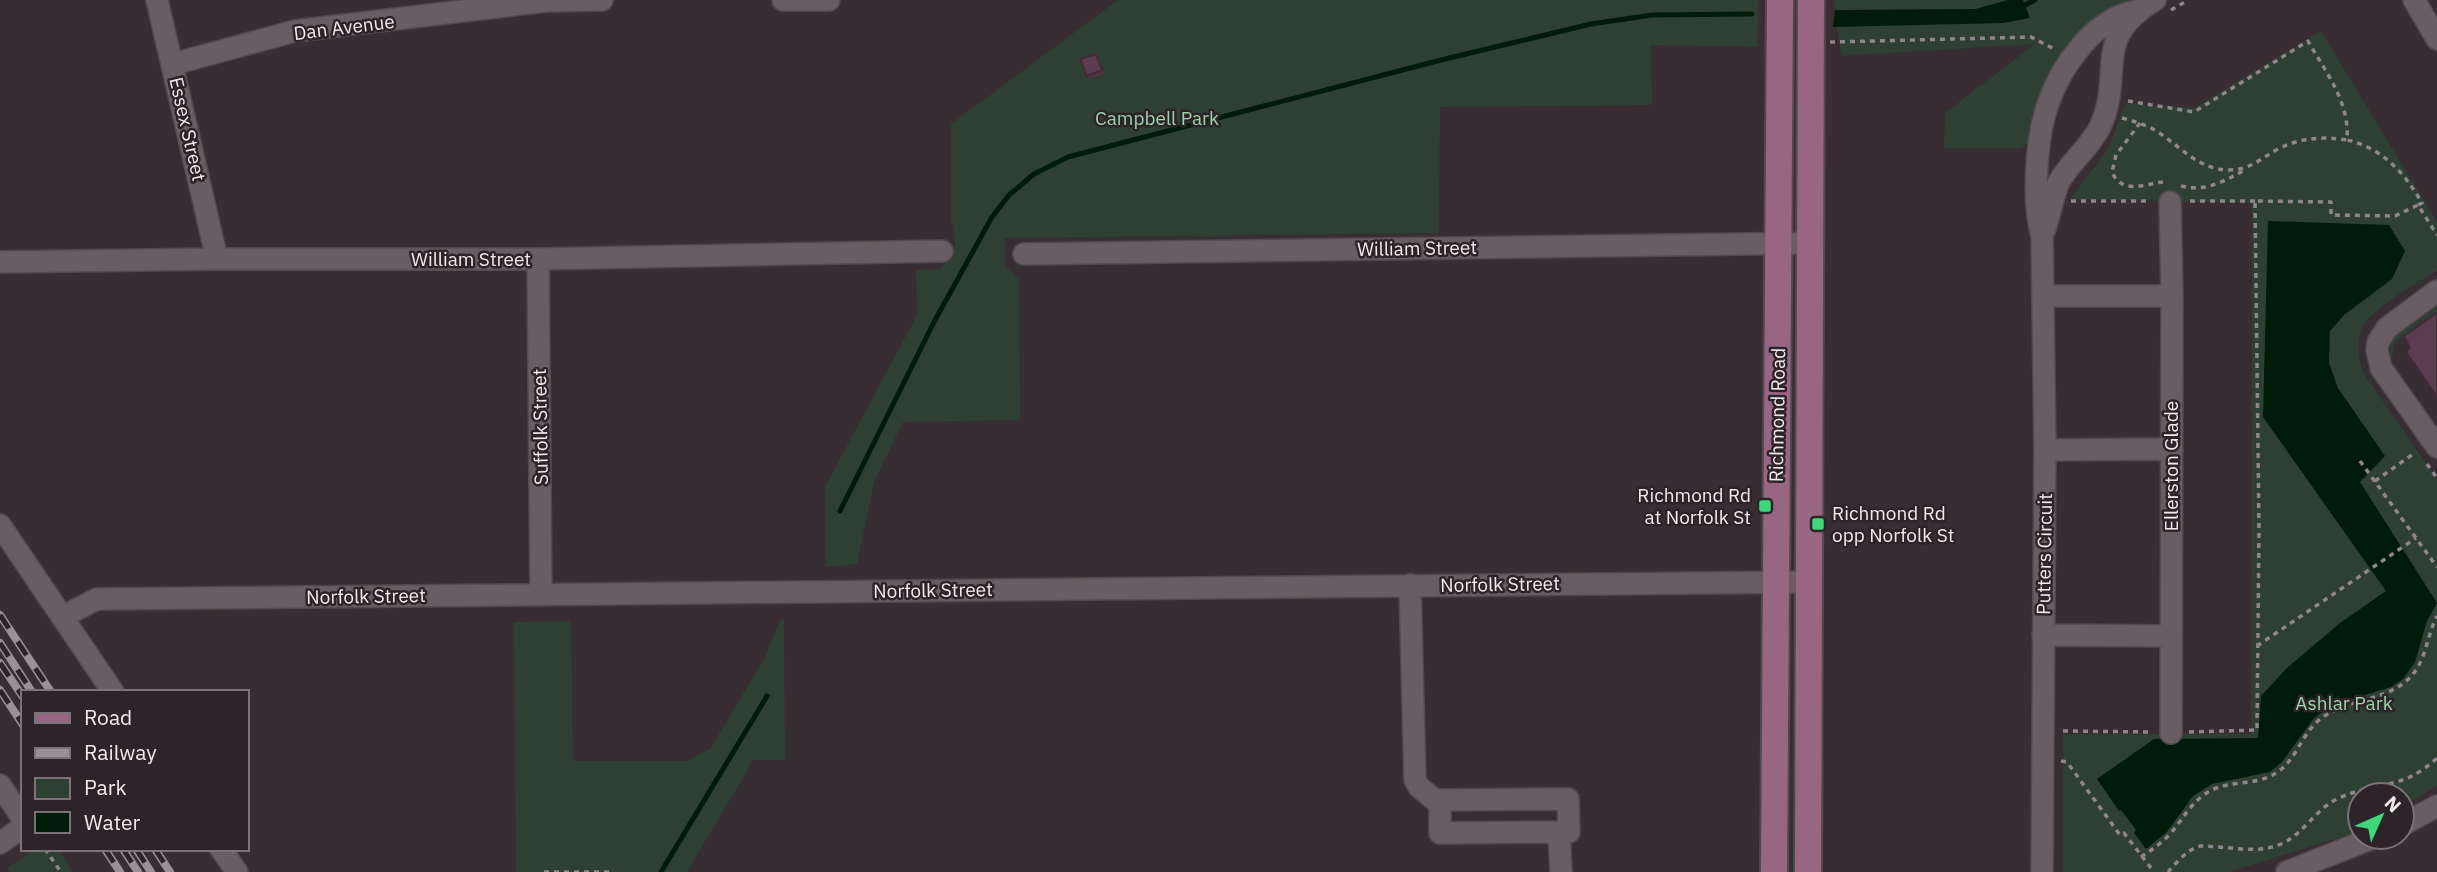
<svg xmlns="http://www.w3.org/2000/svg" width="2437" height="872" viewBox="0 0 2437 872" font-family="'IBM Plex Sans',sans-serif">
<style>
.green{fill:#2e4033}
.water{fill:#001b09}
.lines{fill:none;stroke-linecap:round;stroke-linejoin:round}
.stream{stroke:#001b09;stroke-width:5}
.minor-casing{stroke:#51494d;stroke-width:24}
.major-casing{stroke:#51494d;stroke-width:30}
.path{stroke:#8f868b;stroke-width:3.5;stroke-dasharray:5 5;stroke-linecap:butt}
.minor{stroke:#685d62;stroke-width:21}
.major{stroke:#986683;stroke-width:26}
.rail-casing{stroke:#989094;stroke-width:8}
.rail{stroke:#2d2429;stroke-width:5;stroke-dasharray:16;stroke-linecap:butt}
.wall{fill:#4f3444}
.building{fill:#5c3d4f;stroke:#402b37;stroke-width:2}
.poi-dot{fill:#40d77c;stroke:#2d2429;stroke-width:2.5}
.labels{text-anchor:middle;stroke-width:5;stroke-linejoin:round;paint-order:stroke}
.street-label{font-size:19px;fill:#f1eaed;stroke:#2d2429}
.park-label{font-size:19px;fill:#9bd3aa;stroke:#2d2429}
.poi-label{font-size:19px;fill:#f1eaed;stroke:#2d2429;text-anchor:end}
</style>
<rect width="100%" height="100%" fill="#372d33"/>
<!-- green -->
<path class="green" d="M1118,0H1758L1757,47L1651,45L1652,105L1440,107L1439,233L1005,238V265L1019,280L1020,420L903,422L874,482L857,564L826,567L825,487L917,315L916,270L941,269L955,246L954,225L951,224V124Z
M1834,0H2133L2090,27L2032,140L2021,148H1944L1945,113L2035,44L1841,56Z
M2321,31L2437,222V270C2417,284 2369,308 2361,331C2356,346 2359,360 2364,374L2437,479V786L2402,807V795H2360V831L2229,872H2063V734H2251L2252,203L2070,199L2108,149L2126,103L2194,108Z
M2437,306V311L2396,341L2393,348V355L2390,356L2391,344L2394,338Z
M780,620H784L785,760H752L751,764L687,872H516L514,622L571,621L573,761H687L710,749L765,657Z
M35,849H58L73,872H9L7,868Z"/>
<!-- water -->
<path class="water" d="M2008,0H2023L2030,18L2003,23L1833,27L1835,10L1975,9Z
M2268,221L2389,225L2405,251L2392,279L2344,315L2330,331L2329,363L2338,388L2385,456L2360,482L2437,603L2427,621L2415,662L2403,679L2391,687L2333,705L2314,718L2282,762L2270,772L2212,784L2193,796L2167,832L2146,849L2134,833L2136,830L2121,810L2119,811L2097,779L2154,739L2258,738L2261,696L2287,668L2340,623L2386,591L2263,417Z"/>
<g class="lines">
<!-- stream -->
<path class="stream" d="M2019,8L2035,0
M840,511L934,322L992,217L1009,195L1034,174L1068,157L1441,60L1591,24L1652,15L1752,14
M661,872L767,696"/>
<defs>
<path id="minor" d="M157,0L217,259
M783,0H829
M2414,0L2437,39
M173,64L295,31L546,1L602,0
M2170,202L2172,296L2171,733
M2044,231C2050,216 2052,199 2058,184C2067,165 2089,149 2100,127C2125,72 2090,39 2155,0
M1024,254L1811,243
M538,259L541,595
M0,262L217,259H538L942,251
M2437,291L2387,328L2378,342L2377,350L2381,368L2437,447
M2044,296H2172
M2045,450L2171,449
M0,525L113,692
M1410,585L1415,780L1419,787L1435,800L1568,799L1569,832L1440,833V800
M62,617L97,599L1808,582
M2043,635L2171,636
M0,785L23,819
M2402,825L2437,806
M1559,832L1561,872
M0,843L23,827
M221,849L237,872
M2042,872L2045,450L2042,236C2032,202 2036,138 2048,104C2061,66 2094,18 2137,11
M2287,872L2375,837"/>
<path id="major" d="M1774,872L1780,0
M1808,872L1811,0"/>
</defs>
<!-- minor casing -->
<use href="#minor" class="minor-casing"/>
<!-- major casing -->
<use href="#major" class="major-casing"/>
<!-- path -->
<path class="path" d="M2171,10L2188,0
M1830,42L2031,37L2054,49
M2128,101L2194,112L2308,41C2326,73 2350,102 2347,140C2382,148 2404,172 2422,203L2418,205
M2122,118C2133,121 2144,124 2153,129C2179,144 2197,170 2229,170C2250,170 2260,159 2278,149C2300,138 2322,136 2347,140
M2140,123L2116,155L2112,172C2122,195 2144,184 2163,182
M2181,186C2204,192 2223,182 2243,171
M2071,201H2151
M2190,201H2255
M2360,461L2437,567
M2427,464L2437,478
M2375,481L2416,452
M2257,646L2416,538
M2063,731L2153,732
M2189,732L2257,730L2259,529L2255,201L2331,202V215L2395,216L2418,205L2437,235
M2061,761L2067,762L2120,835L2124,833L2154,872
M45,849L61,872
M2141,857C2150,851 2159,845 2167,837C2181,823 2188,806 2205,794C2226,779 2255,787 2276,773C2296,761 2301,735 2319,720C2348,696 2394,703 2416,670C2427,653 2428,633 2437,616
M544,872H613
M2168,872C2177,862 2187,849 2201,846C2206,845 2212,847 2217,847C2238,848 2261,853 2281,844C2304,834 2316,808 2339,798C2377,781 2402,791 2437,758"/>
<!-- minor -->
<use href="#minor" class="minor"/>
<!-- major -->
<use href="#major" class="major"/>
<defs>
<path id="rail" d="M0,615L51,692
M0,643L32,692
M0,663L23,697
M0,690L23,725
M105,849L120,872
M123,849L138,872
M136,849L151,872
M155,849L170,872"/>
</defs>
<!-- rail casing -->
<use href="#rail" class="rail-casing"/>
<!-- rail -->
<use href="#rail" class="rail"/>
</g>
<!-- wall -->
<path class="wall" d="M1098,57L1104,74L1089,79L1087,76Z"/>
<!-- building -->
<path class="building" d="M1096,54L1102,70L1087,76L1080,59Z
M2437,313V397L2406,352L2410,348L2404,336Z"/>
<!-- markers -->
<g class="poi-dot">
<rect x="1758" y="499" width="14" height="14" rx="3.5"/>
<rect x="1811" y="517" width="14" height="14" rx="3.5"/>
</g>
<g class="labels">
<!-- street labels -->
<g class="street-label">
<text transform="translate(344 27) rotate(-7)" y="7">Dan Avenue</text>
<text transform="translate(188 129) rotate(77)" y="7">Essex Street</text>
<text transform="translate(1417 248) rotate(-1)" y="7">William Street</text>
<text x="471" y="266">William Street</text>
<text transform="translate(1777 415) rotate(-89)" y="7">Richmond Road</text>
<text transform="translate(540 427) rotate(-91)" y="7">Suffolk Street</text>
<text transform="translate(2171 466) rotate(-90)" y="7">Ellerston Glade</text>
<text transform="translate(2044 554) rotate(-89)" y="7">Putters Circuit</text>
<text transform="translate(1500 584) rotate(-1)" y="7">Norfolk Street</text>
<text transform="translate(933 590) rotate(-1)" y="7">Norfolk Street</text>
<text transform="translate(366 596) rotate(-1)" y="7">Norfolk Street</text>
</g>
<!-- park labels -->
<g class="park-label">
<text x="1157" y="125">Campbell Park</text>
<text x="2344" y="710">Ashlar Park</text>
</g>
<!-- poi labels -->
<g class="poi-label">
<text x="1751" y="502">Richmond Rd<tspan x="1751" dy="22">at Norfolk St</tspan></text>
<text x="1832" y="520" text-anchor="start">Richmond Rd<tspan x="1832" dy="22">opp Norfolk St</tspan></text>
</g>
</g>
<!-- legend -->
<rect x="21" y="690" width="228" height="161" fill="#2d2429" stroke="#7b7377" stroke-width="2"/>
<rect x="35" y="713" width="35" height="10" fill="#986683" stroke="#7b7377" stroke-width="2"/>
<text x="84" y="725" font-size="21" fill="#f1eaed">Road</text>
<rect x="35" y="748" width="35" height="10" fill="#989094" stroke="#7b7377" stroke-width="2"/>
<text x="84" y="760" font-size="21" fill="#f1eaed">Railway</text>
<rect x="35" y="778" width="35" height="21" fill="#2e4033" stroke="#7b7377" stroke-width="2"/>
<text x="84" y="795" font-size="21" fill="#f1eaed">Park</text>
<rect x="35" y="812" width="35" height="21" fill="#001b09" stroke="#7b7377" stroke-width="2"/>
<text x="84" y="830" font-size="21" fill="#f1eaed">Water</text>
<!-- north arrow -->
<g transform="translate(2381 816) rotate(45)"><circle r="33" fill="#2d2429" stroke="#7b7377" stroke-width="2"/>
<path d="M0-5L12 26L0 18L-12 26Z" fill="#40d77c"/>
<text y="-10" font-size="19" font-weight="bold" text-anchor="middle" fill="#f1eaed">N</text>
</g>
</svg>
